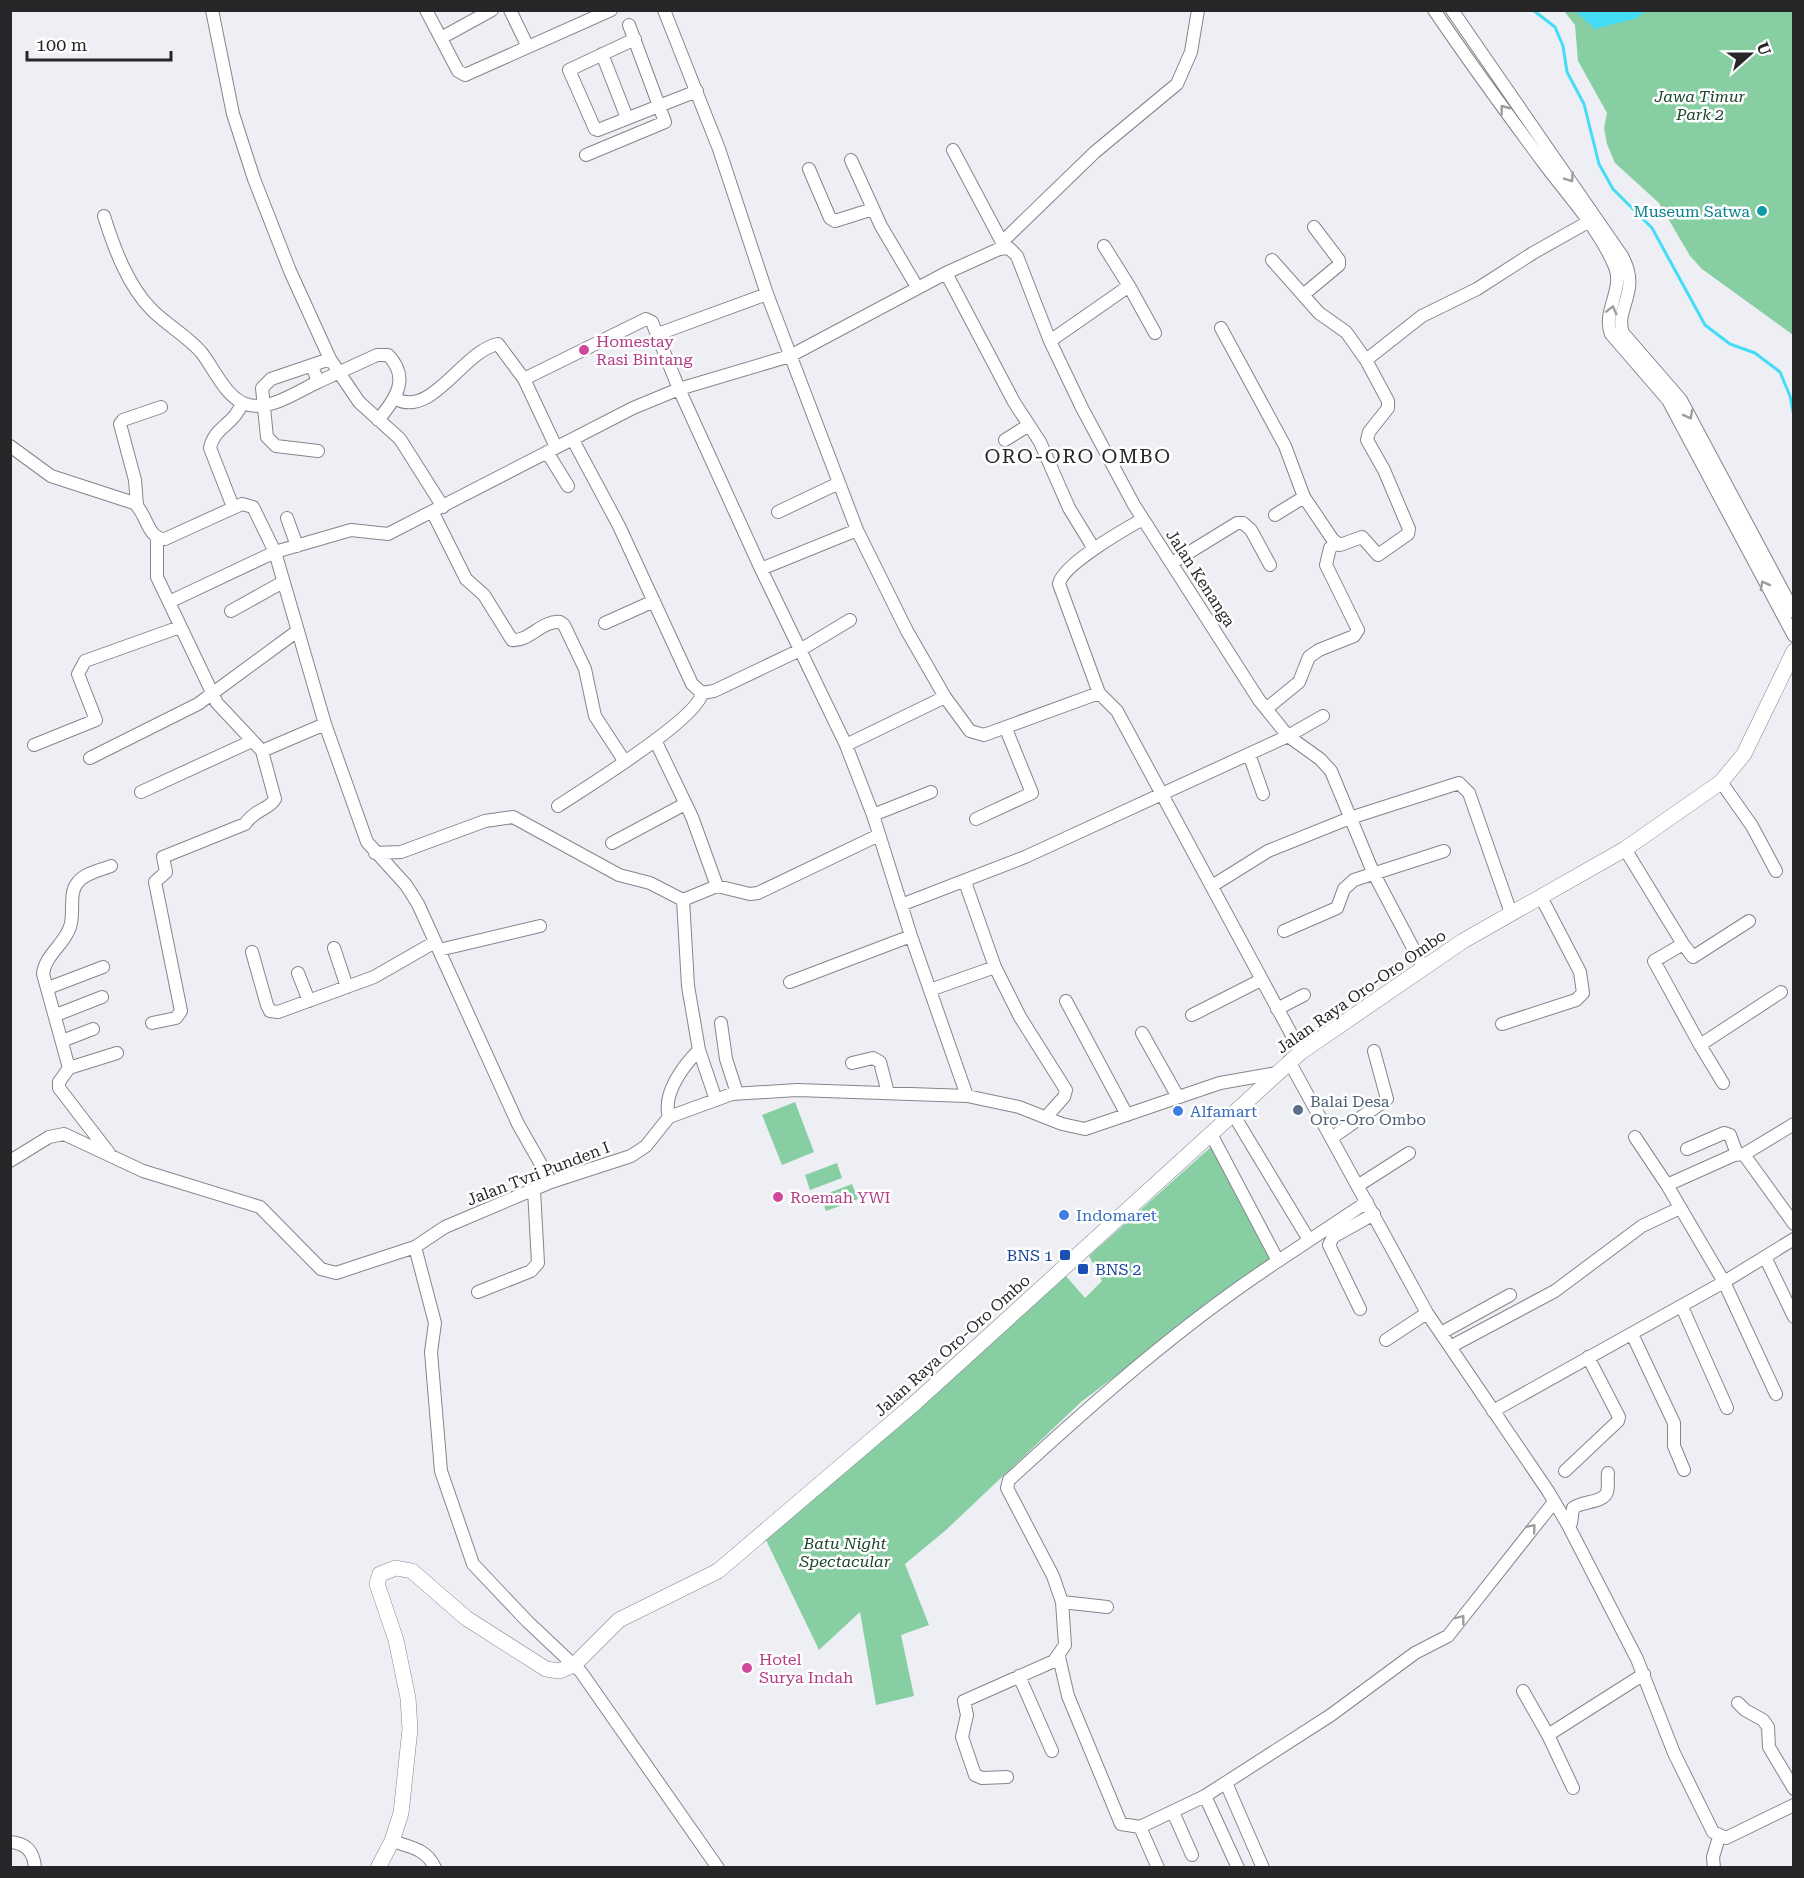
<svg xmlns="http://www.w3.org/2000/svg" width="1804" height="1878" viewBox="0 0 1804 1878" font-family="'Roboto Serif',serif">
<style>
.green{fill:#88cea3}
.water{fill:#45dcf5}
.lines{fill:none;stroke-linecap:round;stroke-linejoin:round}
.stream{stroke:#45dcf5;stroke-width:3}
.minor-casing{stroke:#85868c;stroke-width:14}
.major-casing{stroke:#85868c;stroke-width:16}
.minor{stroke:#fff;stroke-width:12}
.major{stroke:#fff;stroke-width:15}
.oneway{stroke:#9d9d9e}
.culture-dot{fill:#0f9aa8;stroke:#fff;stroke-width:2}
.hotel-dot{fill:#d1479c;stroke:#fff;stroke-width:2}
.service-dot{fill:#5c6f8a;stroke:#fff;stroke-width:2}
.shop-dot{fill:#3f7fe0;stroke:#fff;stroke-width:2}
.transit-dot{fill:#1a4fb4;stroke:#fff;stroke-width:2}
.labels{text-anchor:middle;stroke-width:5;stroke-linejoin:round;paint-order:stroke}
.park-label{font-size:16px;font-style:italic;fill:#1a452d;stroke:#fff}
.culture-label{font-size:16px;fill:#0d838f;stroke:#fff;text-anchor:end}
.hotel-label{font-size:16px;fill:#b23c85;stroke:#fff;text-anchor:start}
.street-label{font-size:16px;fill:#262628;stroke:#fff}
.service-label{font-size:16px;fill:#4e5e75;stroke:#fff;text-anchor:start}
.shop-label{font-size:16px;fill:#366cbe;stroke:#fff;text-anchor:start}
.transit-label{font-size:16px;fill:#164399;stroke:#fff;text-anchor:end}
.quarter-label{font-size:20px;letter-spacing:1.5px;fill:#262628;stroke:#fff}
</style>
<rect width="100%" height="100%" fill="#eeeff5"/>
<!-- green -->
<path class="green" d="M1564,11H1793V335L1702,269L1690,256L1659,203L1615,163L1607,144L1604,128L1607,113L1578,61L1575,25Z
M795,1102L814,1152L782,1165L762,1115Z
M1213,1145L1271,1258L1081,1402L946,1530L905,1564L929,1625L901,1635L914,1696L876,1705L860,1612L819,1650L765,1538C869,1455 965,1363 1066,1276L1085,1298L1102,1281L1089,1256Z
M837,1163L842,1178L810,1190L805,1175Z
M852,1184L858,1199L826,1211L821,1196Z"/>
<!-- water -->
<path class="water" d="M1575,11H1645L1637,18L1595,29Z"/>
<g class="lines">
<!-- stream -->
<path class="stream" d="M1533,10L1555,27L1563,46L1567,72L1584,104L1599,164L1613,189L1652,228L1705,325L1730,344L1755,353L1780,372L1790,396L1794,416"/>
<defs>
<path id="minor" d="M212,10L233,114L254,179L290,271L330,359L359,402L400,439L443,507
M426,10L458,71L465,75L611,10
M510,10L528,47
M664,10L719,149L767,294L857,530L907,631L945,697L970,731L984,735L1099,693
M1434,10C1470,63 1508,115 1546,166C1570,198 1600,230 1615,267C1624,290 1602,312 1611,334L1668,400L1794,636
M1452,10L1622,256C1642,292 1614,308 1623,333L1681,400L1794,612
M441,38L492,10
M635,39L569,70L595,129L598,130L697,91
M602,54L627,118
M953,150L1004,246
M586,155L665,122L629,25
M851,160L881,226L917,287
M809,169L830,218L835,221L873,209
M104,216C114,248 128,286 152,310C167,325 187,336 201,352C214,368 227,401 249,405C272,410 298,391 318,382L312,366
M1002,242L1095,152L1177,84L1191,52L1198,10
M1104,246L1129,286
M1272,260L1319,313L1346,332L1366,360
M946,273L1014,402L1040,442L1069,508L1094,549
M1303,295L1339,265V260L1314,227
M1221,328L1285,446L1304,497L1333,540L1340,545L1362,537L1378,555L1408,534L1409,529L1384,470L1367,440L1369,432L1388,408V401L1366,360L1422,316L1477,289L1533,253L1588,222
M658,334L767,294
M1050,341L1129,286L1155,333
M524,379L646,319L652,322L679,389L761,569L846,745L873,815L911,936L967,1096
M318,382L377,355H388C411,378 395,400 378,420
M396,399C432,418 463,351 498,344L524,379L556,447
M573,440L619,526L692,684L702,693L714,691L800,650L850,620
M1005,440L1029,425
M10,446L51,476L134,503C147,513 147,539 165,539L242,504L253,507L275,552L351,530L388,534L633,408L679,389L790,356L946,273L999,249L1009,248L1017,256L1050,341L1082,408L1134,505L1259,700L1288,736L1320,759L1331,771L1373,872L1423,967
M318,451L276,446L267,437L262,388L271,379L330,359
M547,452L568,486
M137,505L135,480L120,424L123,420L161,407
M233,507L210,448C214,427 235,424 242,403
M778,512L839,483
M433,513L466,579L484,595L512,640C529,642 542,620 560,622L564,625L585,669L595,716L625,762
M1275,515L1304,497
M287,518L297,546
M1143,519C1125,529 1062,565 1059,584L1099,693L1117,711L1301,1052
M1172,563L1237,523H1243L1251,530L1270,565
M761,569L857,530
M169,602L275,552L325,724L367,842L406,885L418,904L518,1124L551,1182
M231,611L283,582
M605,623L654,601
M1266,709L1299,682L1309,657L1319,650L1354,636L1358,630L1326,565L1330,548L1336,544
M655,740L692,817L717,886
M34,745L96,720L78,674L85,661L180,627
M846,745L945,697
M262,751L325,724
M1249,754L1263,794
M90,758L198,704L296,632
M1721,782L1752,826L1776,871
M141,792L252,741
M558,806C585,788 698,719 702,693
M873,815L931,792
M976,819L1032,793L1006,729
M612,843L685,804
M1625,849L1683,944L1693,957L1749,921
M375,853L401,852L485,821L513,817L619,875L650,883L683,900L717,886L750,894L758,893L879,835
M965,882L995,967L1020,1017L1066,1090L1064,1097L1046,1117
M1212,886L1268,851L1350,818L1459,783L1469,793L1511,913
M683,900L688,986L699,1050L716,1100
M901,905L1025,857L1288,736L1323,716
M1284,931L1337,908L1344,889L1354,880L1444,851
M1683,944L1654,961L1700,1045L1781,992
M334,948L347,987
M439,950L540,926
M252,952L267,1005L270,1011L278,1012L374,977L435,942
M298,973L309,1001
M790,982L911,936
M48,988L103,967
M930,990L995,967
M1066,1001L1127,1115
M1277,1009L1304,995
M56,1015L102,997
M1192,1015L1261,980
M152,1023L176,1018L181,1011L155,882L166,872L163,857L245,824C256,808 269,810 275,799L262,751L217,703L157,577V538
M721,1023L726,1059L737,1093
M1502,1024L1576,1000L1583,993L1580,972L1541,897
M1142,1033L1178,1097
M62,1041L93,1029
M1700,1045L1723,1083
M1289,1061L1427,1313L1548,1491L1568,1525L1637,1659L1674,1753L1713,1832L1726,1838L1794,1805
M852,1063L873,1058L880,1062L888,1093
M69,1068L117,1053
M1233,1114L1309,1240
M669,1117C662,1094 683,1066 699,1050
M1794,1124L1746,1153L1745,1156L1794,1224
M1333,1137L1387,1099L1374,1051
M1635,1137L1667,1185L1734,1155L1745,1154
M1687,1149L1724,1133L1730,1135L1737,1154
M109,1153L59,1088V1082L69,1068L43,974C45,955 64,945 70,927C75,912 68,893 78,882C85,873 101,870 111,866
M10,1161L49,1137L64,1134L143,1171L260,1207L321,1269L336,1273L415,1247L445,1227L551,1182L631,1156L646,1146L669,1117L732,1094L797,1090L967,1096L1019,1107L1062,1124L1085,1129L1220,1083L1277,1073
M1359,1185L1409,1153
M1667,1185L1724,1282L1776,1394
M415,1247L435,1323L431,1352L441,1471L473,1564L527,1621L581,1672L718,1868
M1765,1257L1794,1317
M1278,1261L1367,1202
M478,1292L531,1271L538,1263L534,1190
M1682,1307L1727,1408
M1360,1309L1329,1245L1333,1237L1374,1214
M1441,1333L1510,1295
M1632,1334L1674,1423V1446L1684,1470
M1386,1340L1427,1313
M1450,1347L1555,1291L1642,1226L1680,1208
M1493,1411L1724,1282L1794,1239
M1565,1471L1618,1421L1619,1417L1588,1357
M1568,1525L1571,1523L1573,1508C1582,1501 1604,1503 1607,1492C1609,1486 1607,1479 1608,1473
M1062,1602L1107,1607
M1059,1657L1068,1696L1121,1824L1140,1827L1205,1796L1238,1868
M1019,1676L1052,1751
M1523,1691L1548,1735L1573,1788
M1738,1703L1745,1710L1763,1720L1768,1727L1769,1747L1794,1789
M1548,1735L1644,1674
M1007,1777L982,1778L975,1775L962,1737L967,1715L964,1701L1054,1661L1065,1645L1062,1602L1053,1576L1007,1488L1009,1480C1094,1402 1182,1324 1278,1261L1211,1134
M1226,1783L1263,1868
M1205,1796L1331,1715L1415,1653L1448,1636L1554,1502
M1173,1812L1192,1855
M1140,1827L1158,1868
M392,1841C410,1847 427,1849 435,1868
M10,1842C26,1843 34,1852 35,1868
M1714,1868L1713,1857L1719,1837"/>
<path id="major" d="M378,1868L392,1841L401,1813L410,1729L408,1698L396,1640L377,1584L380,1574L396,1568L412,1571L466,1618L546,1669L559,1671L574,1665L619,1620L718,1571L915,1403L1301,1052L1463,941L1625,849L1721,782L1744,754L1794,651"/>
</defs>
<!-- minor casing -->
<use href="#minor" class="minor-casing"/>
<!-- major casing -->
<use href="#major" class="major-casing"/>
<!-- minor -->
<use href="#minor" class="minor"/>
<!-- major -->
<use href="#major" class="major"/>
</g>
<!-- one-way arrows -->
<defs><path id="oneway-chevron" d="M-2-3.5L2.5 0L-2 3.5" fill="none" stroke-width="1.6" stroke-linecap="round" stroke-linejoin="round" transform="scale(1.5)"/></defs>
<g class="oneway">
<use href="#oneway-chevron" transform="translate(1504 109) rotate(-127)"/>
<use href="#oneway-chevron" transform="translate(1570 178) rotate(55)"/>
<use href="#oneway-chevron" transform="translate(1612 310) rotate(-76)"/>
<use href="#oneway-chevron" transform="translate(1689 415) rotate(62)"/>
<use href="#oneway-chevron" transform="translate(1764 585) rotate(-118)"/>
<use href="#oneway-chevron" transform="translate(1532 1528) rotate(-50)"/>
<use href="#oneway-chevron" transform="translate(1461 1619) rotate(-52)"/>
</g>
<!-- markers -->
<circle class="culture-dot" cx="1762" cy="211" r="6"/>
<g class="hotel-dot">
<circle cx="584" cy="350" r="6"/>
<circle cx="778" cy="1197" r="6"/>
<circle cx="747" cy="1668" r="6"/>
</g>
<circle class="service-dot" cx="1298" cy="1110" r="6"/>
<g class="shop-dot">
<circle cx="1178" cy="1111" r="6"/>
<circle cx="1064" cy="1215" r="6"/>
</g>
<g class="transit-dot">
<rect x="1059" y="1249" width="12" height="12" rx="3"/>
<rect x="1077" y="1263" width="12" height="12" rx="3"/>
</g>
<g class="labels">
<!-- park labels -->
<g class="park-label">
<text x="1700" y="102">Jawa Timur<tspan x="1700" dy="18">Park 2</tspan></text>
<text x="845" y="1549">Batu Night<tspan x="845" dy="18">Spectacular</tspan></text>
</g>
<!-- culture labels -->
<g class="culture-label">
<text x="1750" y="217">Museum Satwa</text>
</g>
<!-- hotel labels -->
<g class="hotel-label">
<text x="596" y="347">Homestay<tspan x="596" dy="18">Rasi Bintang</tspan></text>
<text x="790" y="1203">Roemah YWI</text>
<text x="759" y="1665">Hotel<tspan x="759" dy="18">Surya Indah</tspan></text>
</g>
<!-- street labels -->
<g class="street-label">
<text transform="translate(1201 578) rotate(57)" y="6">Jalan Kenanga</text>
<text transform="translate(1361 991) rotate(-35)" y="6">Jalan Raya Oro-Oro Ombo</text>
<text transform="translate(538 1173) rotate(-21)" y="6">Jalan Tvri Punden I</text>
<text transform="translate(952 1345) rotate(-42)" y="6">Jalan Raya Oro-Oro Ombo</text>
</g>
<!-- service labels -->
<g class="service-label">
<text x="1310" y="1107">Balai Desa<tspan x="1310" dy="18">Oro-Oro Ombo</tspan></text>
</g>
<!-- shop labels -->
<g class="shop-label">
<text x="1190" y="1117">Alfamart</text>
<text x="1076" y="1221">Indomaret</text>
</g>
<!-- transit labels -->
<g class="transit-label">
<text x="1053" y="1261">BNS 1</text>
<text x="1095" y="1275" text-anchor="start">BNS 2</text>
</g>
<!-- quarter labels -->
<g class="quarter-label">
<text x="1078" y="463">ORO-ORO OMBO</text>
</g>
</g>
<!-- border -->
<rect width="1804" height="1878" fill="none" stroke="#262628" stroke-width="24"/>
<!-- north arrow -->
<g transform="translate(1750 54) rotate(69)" stroke="#ffffff" stroke-width="4.5" paint-order="stroke">
<path d="M0-4.5L10 22L0 15L-10 22Z" fill="#262628"/>
<text y="-9" font-size="16" font-weight="bold" text-anchor="middle" fill="#262628">U</text>
</g>
<!-- scale -->
<path d="M27 51v9h144v-9" fill="none" stroke="#262628" stroke-width="3"/>
<text x="36" y="51" font-size="18" fill="#262628" stroke="#ffffff" stroke-width="4.5" paint-order="stroke">100 m</text>
</svg>
